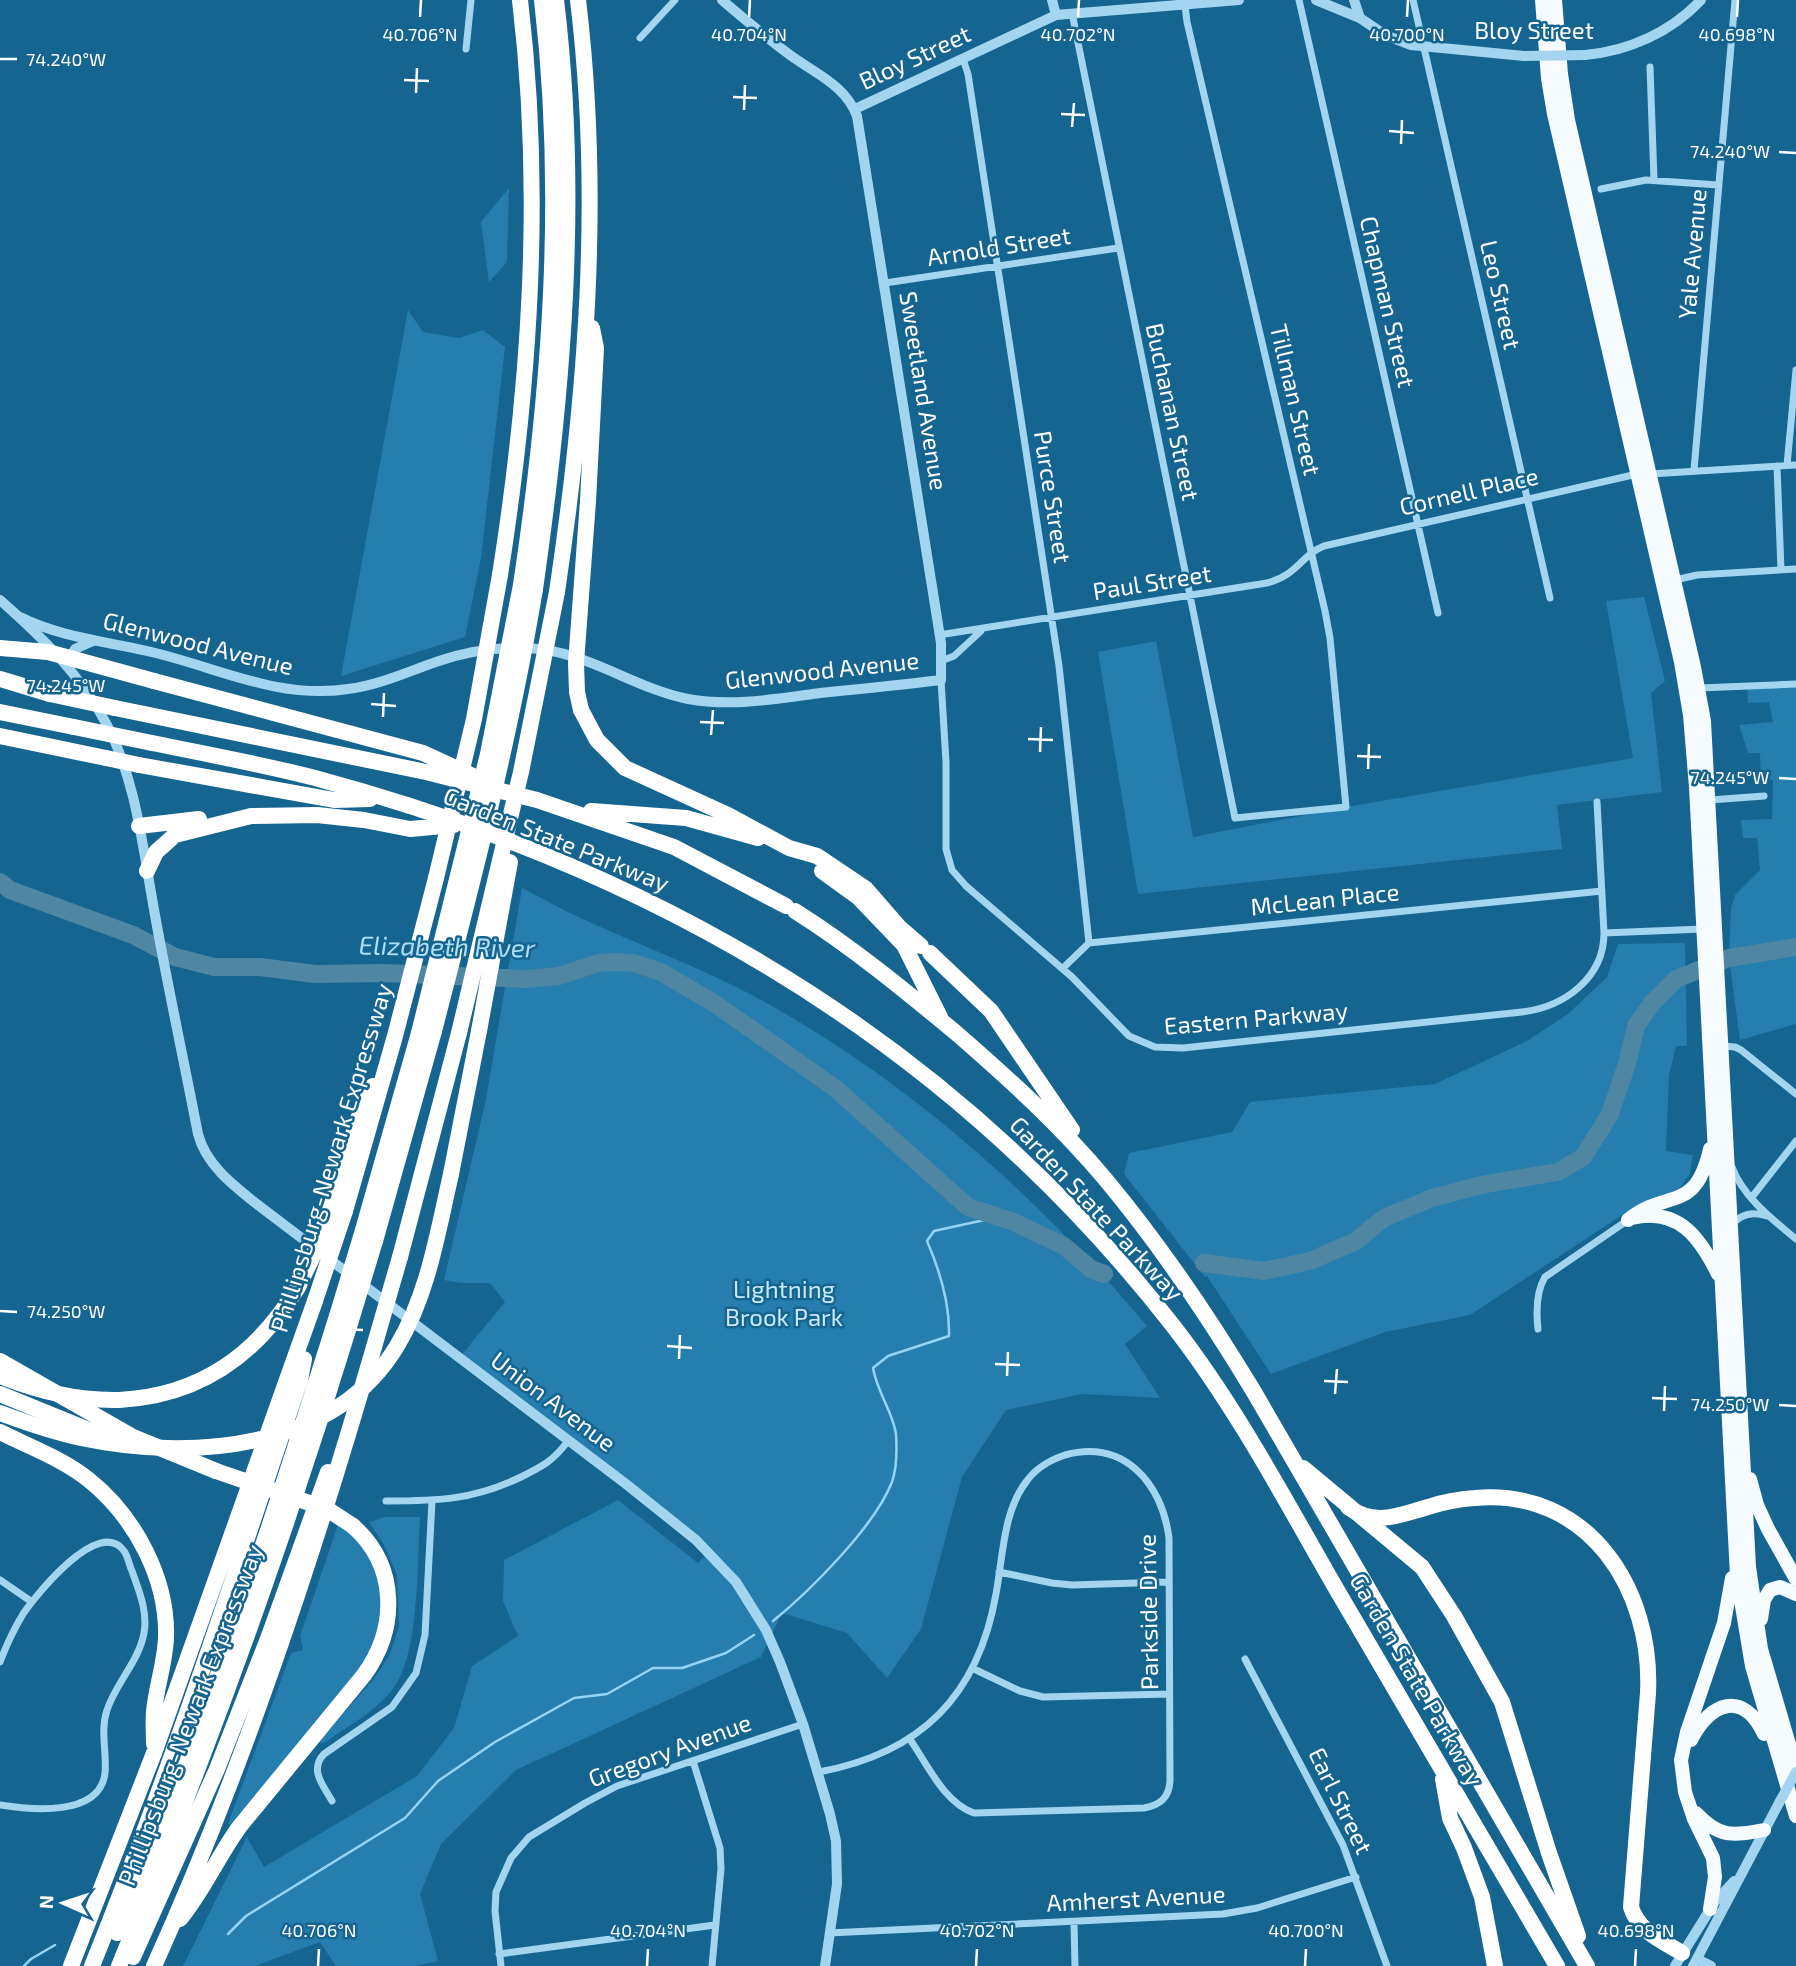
<svg xmlns="http://www.w3.org/2000/svg" width="1796" height="1966" viewBox="0 0 1796 1966" font-family="'Exo 2',sans-serif">
<style>
.green{fill:#257ead}
.lines{fill:none;stroke-linecap:round;stroke-linejoin:round}
.stream{stroke:#95d4f3;stroke-width:2.5}
.river{stroke:#4e86a4;stroke-width:18}
.minor{stroke:#a3d5f0;stroke-width:7}
.tertiary{stroke:#a3d5f0;stroke-width:10}
.trunk{stroke:#f6fbff;stroke-width:14}
.motorway{stroke:#fff;stroke-width:16}
.tertiary-bridge{stroke:#a3d5f0;stroke-width:10}
.motorway-bridge{stroke:#fff;stroke-width:16}
.ticks{fill:none;stroke:#fff;stroke-width:2.5}
.labels{text-anchor:middle;stroke-width:5;stroke-linejoin:round;paint-order:stroke}
.street-label{font-size:24px;fill:#fff;stroke:#166490}
.park-label{font-size:24px;fill:#c9eafb;stroke:#166490}
.water-label{font-size:26px;font-style:italic;fill:#afdff7;stroke:#166490}
.ticks-label{font-size:18px;text-anchor:middle;fill:#fff;stroke:#166490;stroke-width:5;stroke-linejoin:round;paint-order:stroke}
</style>
<rect width="100%" height="100%" fill="#166490"/>
<!-- green -->
<path class="green" d="M509,188L507,262L489,282L481,222Z
M408,310L423,332L459,338L483,330L505,347L481,558L465,637L341,676Z
M1644,597L1665,681L1651,693L1662,792L1557,805L1562,849L1138,894L1098,652L1156,641L1193,837L1346,807L1633,758L1606,601Z
M1747,684H1796V1024L1740,1040L1729,958L1731,909L1735,895L1760,870L1757,838H1743L1741,820L1772,819L1773,780H1761L1760,753H1748L1739,725L1773,722L1769,702L1748,703Z
M522,888C542,898 562,910 583,919C639,945 697,966 752,995C904,1077 1036,1194 1147,1326L1125,1344L1160,1398L1082,1394L1006,1410L962,1477L921,1629L887,1678L847,1633L782,1613L761,1657L516,1770L441,1844L420,1894L438,1961L415,1966H336L320,1942L255,1966H183L247,1837L264,1867L417,1776L454,1728L472,1666L518,1636L503,1601L504,1560L618,1500L698,1563L708,1553L459,1358L505,1302L490,1283H460L444,1280L486,1099Z
M1685,943L1687,1046H1676L1669,1075L1666,1151L1693,1155L1690,1174L1678,1190L1636,1206L1470,1315L1385,1332L1271,1374L1207,1276L1205,1277L1124,1174L1129,1153L1232,1132L1250,1102L1435,1084L1527,1041L1568,1014L1607,977L1618,944Z
M385,1517H420C417,1562 420,1656 392,1690C374,1713 348,1726 324,1743L319,1742L373,1680L389,1656L399,1626L397,1575L383,1543L369,1522Z
M338,1525C343,1529 351,1534 354,1537C381,1562 390,1613 373,1646C357,1676 333,1700 312,1726C285,1759 257,1792 230,1825L228,1824L291,1653L303,1650L300,1636Z"/>
<g class="lines">
<!-- stream -->
<path class="stream" d="M773,1621C810,1591 875,1526 892,1482C897,1468 897,1450 896,1434C893,1412 877,1392 873,1368L888,1356L949,1336C950,1303 940,1271 927,1241L934,1231L998,1217
M228,1934L246,1916L405,1818L438,1781L495,1742L574,1698L607,1694L653,1668H682L726,1653L754,1635
M24,1966L31,1959L55,1945"/>
<!-- river -->
<path class="river" d="M0,882L10,890L133,935L175,957L214,967H260L315,974L383,973L527,979L559,976L598,963L615,962L634,963L661,972L714,1003L835,1088L968,1207L1014,1222L1064,1246L1091,1269L1104,1274
M1204,1263L1264,1271L1310,1261L1356,1241L1384,1218L1432,1198L1481,1185L1558,1172L1583,1157L1609,1116L1627,1064L1636,1026L1652,1003L1676,979L1729,958L1796,947"/>
<!-- minor -->
<path class="minor" d="M1299,0L1438,613
M1413,0L1550,598
M1072,13L1235,818L1346,807L1330,638L1325,611L1187,22L1185,5
M640,38L675,0
M466,49L471,0
M963,59L968,74L1059,666L1089,943
M1650,67L1654,180
M1601,189L1646,180L1718,185
M885,283L1118,248
M1787,465L1796,370
M1777,466L1781,570
M1694,470L1735,0
M1650,474L1796,465
M1675,580L1697,575L1796,569
M939,635L1267,583C1298,575 1301,555 1324,546L1637,474
M941,661L954,656L981,631
M941,680L946,762V849L952,870L966,886L1072,977L1129,1036L1155,1047L1183,1048L1522,1012C1564,1007 1604,978 1604,933L1597,802
M1699,688L1796,684
M1710,800L1764,796
M1604,933L1703,929
M1063,968L1089,943L1602,891
M1723,1046L1735,1047L1741,1050L1796,1094
M1732,1167C1743,1197 1772,1219 1796,1239
M1752,1197L1796,1141
M1731,1226C1740,1214 1752,1211 1767,1216
M1538,1329C1536,1311 1536,1292 1545,1277L1628,1220
M386,1501C438,1501 473,1500 521,1477C543,1466 553,1461 568,1441
M999,1572L1052,1583L1072,1585L1169,1582
M0,1580L32,1602
M1245,1659L1343,1845L1387,1966
M0,1662C6,1646 14,1629 23,1614C36,1595 99,1516 124,1551C128,1556 129,1565 132,1571C139,1591 148,1612 144,1633C139,1661 116,1683 107,1710C100,1731 107,1752 105,1773C100,1817 31,1810 0,1805
M974,1669L1020,1691L1043,1697L1169,1694
M693,1761L720,1848L721,1869L712,1966
M819,1772C921,1753 978,1696 996,1594C1003,1557 1003,1512 1026,1482C1035,1469 1050,1460 1065,1455C1124,1439 1162,1483 1169,1538L1170,1781C1169,1798 1160,1805 1144,1808L974,1813C943,1802 927,1763 909,1738
M332,1801C323,1785 309,1770 324,1754L392,1707L416,1673L425,1635L432,1501
M1074,1922L1075,1966
M829,1933L1223,1914L1257,1908L1356,1877
M499,1954L715,1925
M501,1966L495,1911L496,1892L511,1858L529,1837L585,1803L617,1786L803,1724"/>
<!-- tertiary -->
<path class="tertiary" d="M1052,0L1056,15
M1316,0L1360,18L1385,35L1411,45L1524,56
M1354,0L1360,18
M1585,55C1629,51 1671,32 1701,0
M855,109L1056,15L1239,0
M0,600C41,636 81,675 107,725C137,783 143,851 155,915C168,988 184,1061 198,1134C206,1165 234,1186 258,1205L626,1484L696,1540L736,1582L766,1630L780,1662L803,1724L830,1814L836,1841L837,1884L825,1966
M20,617C60,637 104,641 147,651C215,666 277,700 348,689C380,685 409,671 439,661C468,651 497,647 527,648C585,650 633,688 688,699C732,707 776,699 820,693C860,689 900,685 941,680V643L857,116C845,85 816,74 790,55C767,38 744,19 722,0
M67,662L75,649L93,641
M1697,1959L1711,1966
M1675,1966L1714,1903L1734,1881
M1693,1966L1779,1803"/>
<!-- trunk -->
<path class="trunk" d="M1542,0L1548,78L1554,114L1681,662L1690,715L1696,787L1737,1576L1752,1666L1796,1816
M1555,0L1561,74L1568,120L1694,667L1704,721L1749,1567L1761,1649L1796,1768
M1632,1218C1679,1207 1700,1238 1718,1274
M1628,1220C1667,1188 1695,1215 1710,1149
M1750,1479L1757,1505L1768,1529L1796,1579
M1761,1619L1764,1600L1770,1590L1780,1587L1796,1594
M1691,1740C1710,1702 1743,1690 1764,1734
M1696,1813C1719,1838 1733,1836 1764,1830
M1710,1909L1715,1877L1713,1858L1694,1819L1685,1792L1681,1760L1687,1732L1724,1623L1732,1578"/>
<!-- motorway -->
<path class="motorway" d="M588,501L596,348L592,328
M500,575C530,385 543,192 520,0
M521,585C550,391 565,196 542,0
M535,589C563,394 580,197 556,0
M557,592C586,396 602,198 578,0
M0,679L50,694
M154,681L423,753L473,776
M115,708L426,772L537,800L674,847L786,906
M581,710L597,740L625,768L728,815L789,848L817,856L866,889L899,927L921,946
M0,712L74,727
M0,736L106,758
M152,743C206,754 261,764 315,778C659,870 953,1043 1174,1327C1236,1407 1284,1498 1334,1585C1409,1712 1483,1839 1557,1966
M139,765L334,800L370,799
M591,811L686,818L758,838
M139,826L199,819
M147,871L156,852L175,835L251,816L317,815L364,820L410,829L454,825
M822,871L858,897L904,945L940,1017
M795,911C852,947 903,989 955,1032C1008,1078 1061,1126 1106,1180C1161,1246 1210,1319 1254,1392L1587,1966
M930,953L991,1011L1072,1130
M451,1174L479,1031
M331,1207L357,1121L373,1086
M345,1211L395,1036L436,878
M363,1230L419,1033
M375,1241L434,1031
M400,1257L459,1033
M0,1361L133,1437L216,1471
M0,1394L113,1440
M119,1400C200,1396 257,1355 298,1287
M0,1432C30,1447 63,1459 89,1480C135,1517 168,1579 166,1638C165,1664 156,1687 154,1712C153,1722 154,1734 154,1744
M1303,1468L1422,1567L1454,1616L1502,1702L1549,1853L1578,1936
M1348,1507C1375,1527 1399,1515 1428,1507C1443,1502 1459,1499 1475,1498C1589,1488 1653,1590 1648,1693L1631,1907C1638,1931 1662,1941 1682,1953
M1443,1779L1450,1818L1464,1848L1482,1897L1495,1966
M180,1919C204,1890 218,1856 240,1826L364,1675C398,1628 398,1566 353,1526
M117,1933C203,1732 272,1524 337,1316
M133,1957L217,1769L269,1636L328,1472
M71,1966L154,1753L315,1301
M92,1966C170,1773 234,1577 300,1380L304,1359
M119,1966C206,1757 283,1544 349,1327
M154,1966C244,1767 313,1557 374,1347"/>
<!-- tertiary-bridge -->
<path class="tertiary-bridge" d="M1524,56L1585,55
M1779,1803L1796,1772"/>
<!-- motorway-bridge -->
<path class="motorway-bridge" d="M0,648L48,652L154,681
M50,694L115,708
M581,710L577,692L576,663L588,501
M74,727L152,743
M106,758L139,765
M436,878L474,719L500,575
M434,1031C472,885 510,739 535,589
M479,1031L510,862
M419,1033L488,754L521,585
M459,1033L521,772L557,592
M298,1287L313,1256L331,1207
M315,1301L345,1211
M337,1316L363,1230
M349,1327L375,1241
M374,1347L400,1257
M0,1376C37,1391 78,1401 119,1400
M0,1413C27,1423 53,1432 81,1438C190,1461 334,1451 397,1346C428,1295 438,1231 451,1174
M216,1471L327,1509L353,1526"/>
</g>
<!-- ticks -->
<path class="ticks" d="M420,17L421,0M749,17L750,0M1078,17L1079,0M1407,17L1408,0M1737,17L1738,0M0,59H17M404,80L429,81M416,93L417,68M733,97L757,98M744,110L745,85M1061,114L1085,115M1072,127L1074,103M1389,131L1414,133M1401,144L1402,120M1779,152L1796,153M0,685L17,686M371,704L396,706M383,717L384,693M700,722L724,723M711,735L713,710M1028,739L1053,740M1040,752L1041,727M1357,756L1381,757M1368,769L1369,744M1779,778L1796,779M0,1311L17,1312M339,1329L363,1330M350,1342L352,1318M667,1346L692,1348M679,1359L680,1335M995,1364L1020,1365M1007,1376L1008,1352M1324,1381L1348,1382M1335,1394L1337,1369M1652,1398L1677,1399M1779,1405L1796,1406M1664,1411L1665,1386M318,1966L319,1949M647,1966L648,1949M976,1966L977,1949M1305,1966L1306,1949M1635,1966L1636,1949"/>
<g class="labels">
<!-- street labels -->
<g class="street-label">
<text x="1534" y="39">Bloy Street</text>
<text transform="translate(915 58) rotate(-25)" y="8">Bloy Street</text>
<text transform="translate(999 247) rotate(-9)" y="8">Arnold Street</text>
<text transform="translate(1693 254) rotate(-85)" y="8">Yale Avenue</text>
<text transform="translate(1500 295) rotate(77)" y="8">Leo Street</text>
<text transform="translate(1387 302) rotate(77)" y="8">Chapman Street</text>
<text transform="translate(923 391) rotate(81)" y="8">Sweetland Avenue</text>
<text transform="translate(1295 400) rotate(77)" y="8">Tillman Street</text>
<text transform="translate(1172 412) rotate(78)" y="8">Buchanan Street</text>
<text transform="translate(1469 492) rotate(-13)" y="8">Cornell Place</text>
<text transform="translate(1052 497) rotate(81)" y="8">Purce Street</text>
<text transform="translate(1152 583) rotate(-9)" y="8">Paul Street</text>
<text transform="translate(198 644) rotate(14)" y="8">Glenwood Avenue</text>
<text transform="translate(822 671) rotate(-6)" y="8">Glenwood Avenue</text>
<text transform="translate(556 840) rotate(22)" y="8">Garden State Parkway</text>
<text transform="translate(1325 900) rotate(-6)" y="8">McLean Place</text>
<text transform="translate(1256 1019) rotate(-5)" y="8">Eastern Parkway</text>
<text transform="translate(332 1158) rotate(-73)" y="8">Phillipsburg-Newark Expressway</text>
<text transform="translate(1096 1209) rotate(47)" y="8">Garden State Parkway</text>
<text transform="translate(553 1402) rotate(37)" y="8">Union Avenue</text>
<text transform="translate(1149 1612) rotate(-91)" y="8">Parkside Drive</text>
<text transform="translate(1416 1680) rotate(60)" y="8">Garden State Parkway</text>
<text transform="translate(191 1715) rotate(-69)" y="8">Phillipsburg-Newark Expressway</text>
<text transform="translate(670 1751) rotate(-20)" y="8">Gregory Avenue</text>
<text transform="translate(1340 1801) rotate(64)" y="8">Earl Street</text>
<text transform="translate(1136 1899) rotate(-3)" y="8">Amherst Avenue</text>
</g>
<!-- park labels -->
<g class="park-label">
<text x="784" y="1298">Lightning<tspan x="784" dy="28">Brook Park</tspan></text>
</g>
<!-- water labels -->
<g class="water-label">
<text transform="translate(447 947) rotate(1)" y="9">Elizabeth River</text>
</g>
</g>
<g class="ticks-label">
<text x="420" y="41">40.706°N</text>
<text x="749" y="41">40.704°N</text>
<text x="1078" y="41">40.702°N</text>
<text x="1407" y="41">40.700°N</text>
<text x="1737" y="41">40.698°N</text>
<text x="66" y="66">74.240°W</text>
<text x="1730" y="158">74.240°W</text>
<text x="66" y="692">74.245°W</text>
<text x="1730" y="784">74.245°W</text>
<text x="66" y="1318">74.250°W</text>
<text x="1730" y="1411">74.250°W</text>
<text x="319" y="1937">40.706°N</text>
<text x="648" y="1937">40.704°N</text>
<text x="977" y="1937">40.702°N</text>
<text x="1306" y="1937">40.700°N</text>
<text x="1636" y="1937">40.698°N</text>
</g>
<!-- north arrow -->
<g transform="translate(63 1903) rotate(273)" stroke="#166490" stroke-width="5" paint-order="stroke">
<path d="M0-5L12 26L0 18L-12 26Z" fill="#ffffff"/>
<text y="-10" font-size="19" font-weight="bold" text-anchor="middle" fill="#ffffff">N</text>
</g>
</svg>
